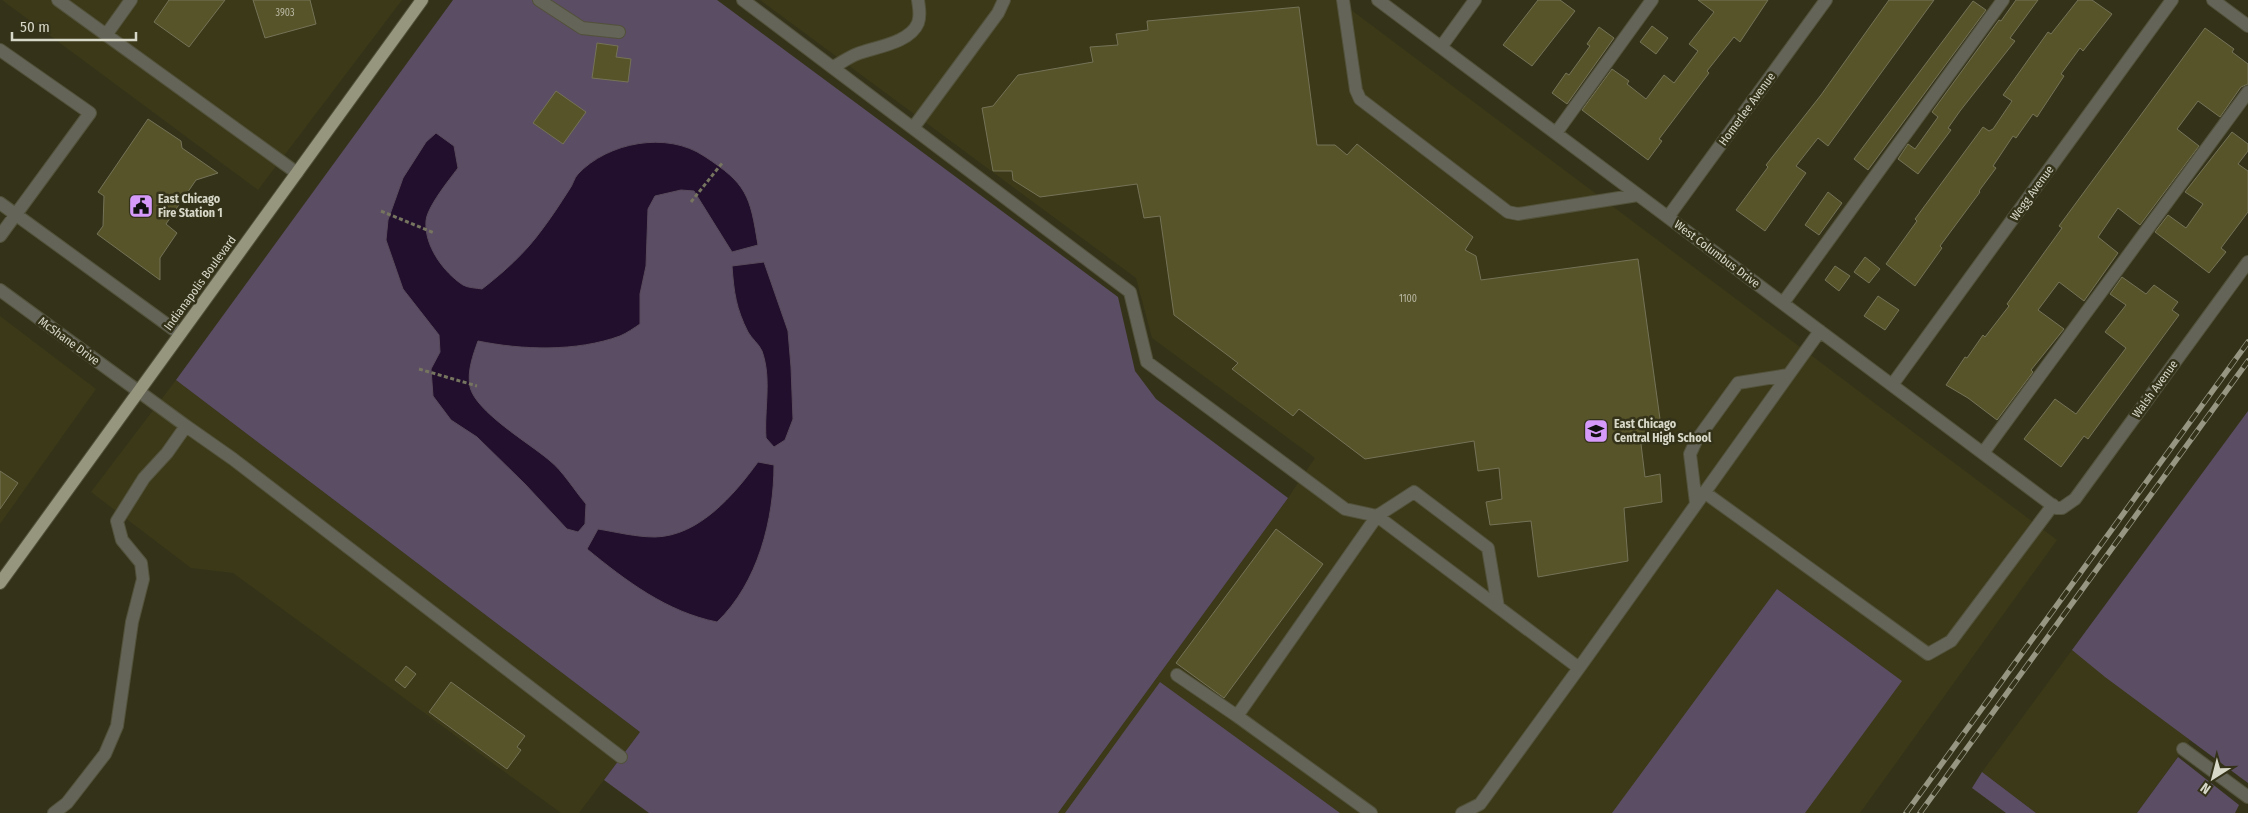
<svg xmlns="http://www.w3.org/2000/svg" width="2248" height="813" viewBox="0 0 2248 813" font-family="'Fira Sans Condensed',sans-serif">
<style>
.built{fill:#3b3918}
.green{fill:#5b4d63}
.water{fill:#220f2d;stroke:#594b5c}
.building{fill:#57542a;stroke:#747357}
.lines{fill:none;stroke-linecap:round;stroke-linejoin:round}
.minor-casing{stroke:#52513a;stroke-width:14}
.major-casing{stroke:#52513a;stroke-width:14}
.path{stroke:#767560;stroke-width:3;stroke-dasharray:4 2.5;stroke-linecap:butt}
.minor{stroke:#646458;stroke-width:12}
.major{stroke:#96957d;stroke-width:12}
.rail-casing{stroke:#969683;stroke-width:5.5}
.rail{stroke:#34331a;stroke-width:4;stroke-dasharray:11;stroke-linecap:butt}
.labels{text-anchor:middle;stroke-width:5;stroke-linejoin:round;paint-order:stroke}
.number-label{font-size:10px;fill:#b8b7a1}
.street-label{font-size:12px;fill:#d8d8c9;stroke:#34331a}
.poi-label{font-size:12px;font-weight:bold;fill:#d8d8c9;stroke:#34331a;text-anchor:start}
</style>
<rect width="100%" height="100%" fill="#34331a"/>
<!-- built -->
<path class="built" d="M2,0H402L258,190Z
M760,0H1338L2057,540L1860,813H1058L1288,498L1315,458L1152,338L1136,278Z
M0,316L96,389L0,524Z
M176,380L640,732L579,813H561L233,573L191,568L91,492Z
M2072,650L2190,740L2137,813H2036L1982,772Z"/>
<!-- green -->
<path class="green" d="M453,0H717L1118,297L1135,371L1156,399L1288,498L1058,813H649L604,780L640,732L176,380Z
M2248,411V783L2105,677L2072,650Z
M1777,589L1902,681L1805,813H1612Z
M1160,682L1340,813H1065Z
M2178,757L2239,805L2235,813H2137Z
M1982,772L2036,813H2006L1972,788Z"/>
<!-- water -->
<path class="water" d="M436,133L454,146L458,168C449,180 427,207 426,221C424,245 443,272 463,285C468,288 477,288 482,289C504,272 525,253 541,231C551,218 560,204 569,190C573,185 574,178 578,174C608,142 667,131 704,156C747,184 750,195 758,245L732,252L694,191L681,190L655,196L648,209L646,266L640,294V324C634,328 627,333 620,336C576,352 522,350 478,341C473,355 467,371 470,387C476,412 529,443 549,460C563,471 574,490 586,504L585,524L578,532L567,529L525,484L477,437L451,420L433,396L431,369L440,352L439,335L403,289L386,240L388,220L403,178L426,142Z
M764,262L788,331L791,367L793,419L785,440L774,447L766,438C764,409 772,379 762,351C759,344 752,339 748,332C736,308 734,293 732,266Z
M758,462L774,465C774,519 758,583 717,622C667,612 626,581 587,549L598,529C616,532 636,537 655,537C699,536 734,495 758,462Z"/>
<!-- building -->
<path class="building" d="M169,0H225L189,47L154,22Z
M253,0H310L316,24L265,38Z
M1538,0H1560L1575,11L1532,66L1503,45Z
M1698,0H1768L1740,42L1734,37L1707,71L1709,73L1659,139L1662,141L1648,160L1582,110L1612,69L1629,81L1627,84L1646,99L1664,75L1674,83L1698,51L1689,44L1714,12Z
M1889,0H1934L1828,146L1818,138L1796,166L1806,173L1765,231L1736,210L1768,167L1766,165L1821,95Z
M2016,0H2038L2010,38L2015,41L1960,111L1948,128L1951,130L1918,174L1898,159L1908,144L1915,149L1938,117L1932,112L1999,20L2001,21Z
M2078,0H2092L2112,14L2083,51L2080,48L2061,74L2064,76L2037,117L2033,114L2016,138L2013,136L1993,166L1996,168L1979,191L1980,192L1940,246L1942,248L1915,286L1886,264L1917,221L1915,219L1983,127L1989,131L1993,129L2012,101L2003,95L2048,32L2051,34Z
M1973,1L1986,10L1868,170L1854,159Z
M1299,7L1317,145H1335L1347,155L1357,144L1473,237L1465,250L1476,256L1481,280L1638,259L1663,441L1641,444L1645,477L1660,474L1662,502L1624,508L1628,561L1538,577L1531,521L1490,525L1486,502L1502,499L1499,468L1478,471L1474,441L1365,459L1299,409L1293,416L1232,369L1238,363L1174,315L1160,216L1144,218L1137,184L1040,197L1013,180L1012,171H993L982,108L993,106L1018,75L1093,62L1090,47L1118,45L1116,34L1148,30L1147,21Z
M1652,26L1668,38L1656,54L1640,42Z
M1599,27L1614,38L1567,104L1552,93L1566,73L1569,75L1590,46L1587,44Z
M2205,28L2234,49L2232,52L2248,64V84L2241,87L2220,117L2198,101L2177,129L2199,146L2140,225L2118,208L2098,237L2118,253L2084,301L2059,282L2038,310L2064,329L2031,370L2033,372L1997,420L1968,398L1946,385L1965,357L1967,358L1983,335L1985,337L2009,306L2007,304L2062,228L2059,226Z
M597,43L618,46L616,57L631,59L628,82L592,78Z
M556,91L586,112L563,144L533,123Z
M148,119L181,141L182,148L218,173L196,180L166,224L177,233L160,258V280L97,234L103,226L104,196L98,192Z
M2232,132L2248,144V151L2238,164L2248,171V212L2221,248L2226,252L2209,273L2155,232L2168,215L2186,228L2203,204L2185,192Z
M1828,192L1842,203L1819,235L1805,225Z
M1865,257L1880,269L1869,283L1854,272Z
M1835,266L1850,276L1839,291L1825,280Z
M2122,277L2146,294L2154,285L2178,302L2172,310L2179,315L2088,439L2084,436L2061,467L2024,439L2055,399L2076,414L2126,348L2105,332L2126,305L2110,294Z
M1878,296L1899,310L1885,330L1864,316Z
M0,471L18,483L0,509Z
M1276,529L1323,564L1224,698L1176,663Z
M406,666L416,674L405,688L395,680Z
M451,682L525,736L517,747L521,750L507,769L429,712Z"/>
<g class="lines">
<defs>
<path id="minor" d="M58,0L297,173
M539,0L582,28L619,32
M743,0L1130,292L1147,362L1345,509L1377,516L1579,668L1820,331
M1343,0L1356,90L1360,99L1508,212L1518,214L1638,195
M1378,0L2056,508H2062L2075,499L2248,262
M2213,0L2248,26
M106,35L131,0
M1441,47L1475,0
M0,50L90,113L0,236
M833,67C841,63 849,57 857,54C875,47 910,43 918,23C921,15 919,8 918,0
M913,128L998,13L1004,0
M1556,133L1652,0
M0,203L180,334
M1668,217L1826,0
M0,290L186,426L167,453L144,478L117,521L122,540L141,563L143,579L132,622L117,726L105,754L67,803L54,813
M1783,303L2003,0
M1892,385L2172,0
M186,426L233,459L621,757
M1983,453L2248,92
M1704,492L1928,654L1951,641L2053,505
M1696,503L1690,454L1696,441L1738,383L1788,375
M1177,675L1237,716
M2183,749L2248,797
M1371,813L1237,716L1377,516L1414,492L1488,548L1498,607
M1462,813L1480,804L1579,668"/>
<path id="major" d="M0,583L422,0"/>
</defs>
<!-- minor casing -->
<use href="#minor" class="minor-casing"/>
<!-- major casing -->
<use href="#major" class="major-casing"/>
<!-- path -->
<path class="path" d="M691,202L723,162
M381,211L434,233
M419,369L477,386"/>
<!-- minor -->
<use href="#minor" class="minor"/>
<!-- major -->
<use href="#major" class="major"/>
<defs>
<path id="rail" d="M1906,813L2248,342
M1920,813L2248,361"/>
</defs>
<!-- rail casing -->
<use href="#rail" class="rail-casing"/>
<!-- rail -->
<use href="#rail" class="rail"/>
</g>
<!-- icons -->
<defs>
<symbol id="civic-square" viewBox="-11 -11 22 22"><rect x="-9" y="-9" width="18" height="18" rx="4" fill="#d69bfa" stroke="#34331a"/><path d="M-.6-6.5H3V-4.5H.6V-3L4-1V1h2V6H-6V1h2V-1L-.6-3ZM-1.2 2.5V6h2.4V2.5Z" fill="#111"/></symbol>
<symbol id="school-square" viewBox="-11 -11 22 22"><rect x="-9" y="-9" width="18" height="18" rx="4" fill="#d69bfa" stroke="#34331a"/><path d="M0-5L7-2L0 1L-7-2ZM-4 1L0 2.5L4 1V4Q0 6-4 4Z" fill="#111"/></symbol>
</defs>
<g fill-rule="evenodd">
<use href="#civic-square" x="127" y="192" width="28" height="28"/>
<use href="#school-square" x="1582" y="417" width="28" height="28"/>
</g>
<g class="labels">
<!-- number labels -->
<g class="number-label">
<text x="285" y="16">3903</text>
<text x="1408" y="302">1100</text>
</g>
<!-- street labels -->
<g class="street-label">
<text transform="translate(1747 109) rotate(-54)" y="4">Homerlee Avenue</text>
<text transform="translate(2032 193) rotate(-54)" y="4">Wegg Avenue</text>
<text transform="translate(1717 254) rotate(37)" y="4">West Columbus Drive</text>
<text transform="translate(200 283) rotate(-54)" y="4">Indianapolis Boulevard</text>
<text transform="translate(69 341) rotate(36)" y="4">McShane Drive</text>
<text transform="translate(2155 389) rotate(-54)" y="4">Walsh Avenue</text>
</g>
<!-- poi labels -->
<g class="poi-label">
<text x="158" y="203">East Chicago<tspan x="158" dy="14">Fire Station 1</tspan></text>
<text x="1614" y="428">East Chicago<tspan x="1614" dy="14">Central High School</tspan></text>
</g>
</g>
<!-- north arrow -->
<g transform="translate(2213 778) rotate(216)" stroke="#34331a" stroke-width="4" paint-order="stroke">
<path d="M0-4L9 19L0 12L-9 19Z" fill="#d8d8c9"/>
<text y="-8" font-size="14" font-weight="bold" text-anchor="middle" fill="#d8d8c9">N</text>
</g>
<!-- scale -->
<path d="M12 32v8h124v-8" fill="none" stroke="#d8d8c9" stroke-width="2.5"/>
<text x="20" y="32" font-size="15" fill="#d8d8c9" stroke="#34331a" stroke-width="4" paint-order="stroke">50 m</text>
</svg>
